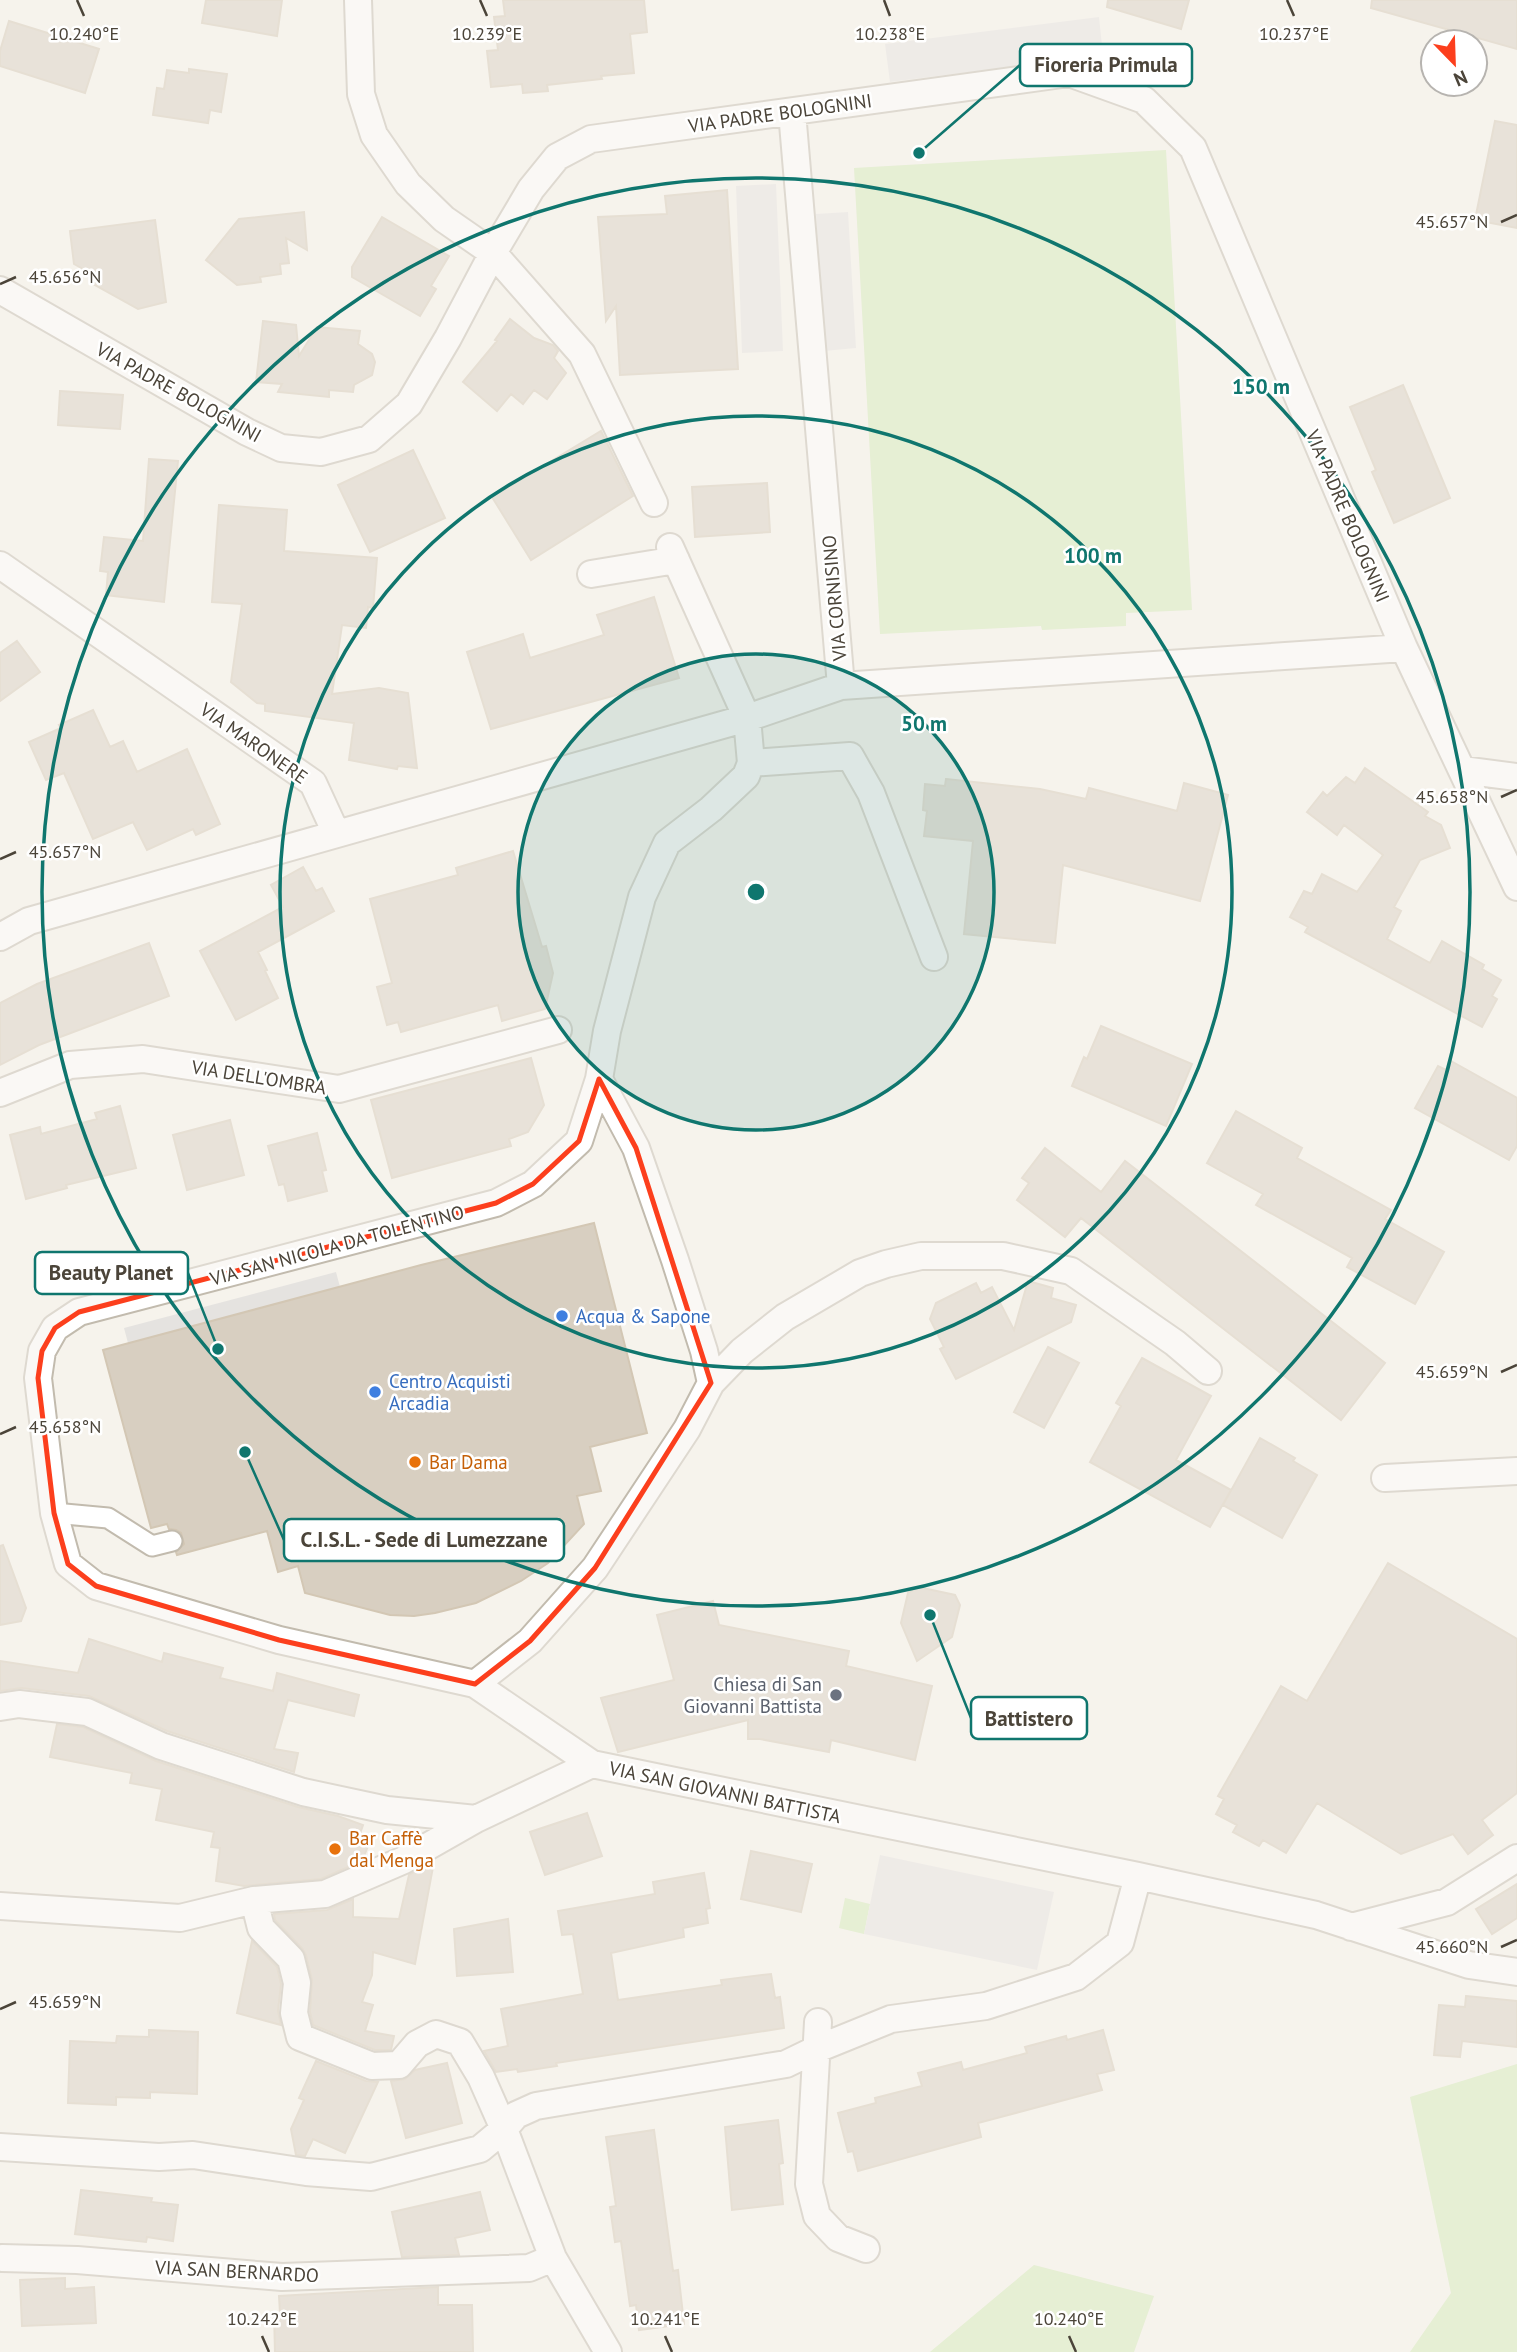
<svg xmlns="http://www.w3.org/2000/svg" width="1517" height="2352" viewBox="0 0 1517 2352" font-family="'PT Sans',sans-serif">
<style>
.green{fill:#d2eab5}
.parking{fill:#e5e3e0}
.building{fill:#d8cfc1;stroke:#d3c7b4;stroke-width:2}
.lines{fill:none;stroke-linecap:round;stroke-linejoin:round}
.pedestrian-casing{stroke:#c2bbae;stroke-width:23}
.minor-casing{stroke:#c2bbae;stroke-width:30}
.pedestrian{stroke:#fff;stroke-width:19}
.minor{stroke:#fff;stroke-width:26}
.marked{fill:none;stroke:#fc3f1d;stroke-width:5;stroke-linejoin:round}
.ticks{fill:none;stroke:#4b4439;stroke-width:2.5}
.ring{fill:none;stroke:#0f766e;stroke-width:3.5}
.shop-dot{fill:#3f7fe0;stroke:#fff;stroke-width:2.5}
.food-dot{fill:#e8710a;stroke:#fff;stroke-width:2.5}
.worship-dot{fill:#6b7280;stroke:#fff;stroke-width:2.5}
.labels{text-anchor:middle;stroke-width:5;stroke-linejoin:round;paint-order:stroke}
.street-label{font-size:19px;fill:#4b4439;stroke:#fff}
.shop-label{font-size:19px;fill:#366cbe;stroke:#fff;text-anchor:start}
.food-label{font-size:19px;fill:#c56008;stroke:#fff;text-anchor:start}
.worship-label{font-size:19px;fill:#5b616d;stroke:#fff;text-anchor:end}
.ticks-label{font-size:18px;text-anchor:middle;fill:#4b4439;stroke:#fff;stroke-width:5;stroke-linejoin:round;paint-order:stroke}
.centre{fill:#0f766e;stroke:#fff;stroke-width:3.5}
.ring-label{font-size:21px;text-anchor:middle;font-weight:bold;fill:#0f766e;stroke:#fff;stroke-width:5;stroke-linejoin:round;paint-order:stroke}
.leader{fill:none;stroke:#0f766e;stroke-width:2.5}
.callout-dot{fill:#0f766e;stroke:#fff;stroke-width:2.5}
.callout{fill:#fff;stroke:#0f766e;stroke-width:2.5}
.callout-label{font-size:21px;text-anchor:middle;font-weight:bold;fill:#4b4439}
</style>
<rect width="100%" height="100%" fill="#f6f3ec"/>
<!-- green -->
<path class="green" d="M1166,150L1192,610L1126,613V626L1042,630L1041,626L880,634L854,168Z
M845,1898L870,1904L864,1934L839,1928Z
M1517,2064V2352H1410L1451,2293L1410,2097Z
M1034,2265L1154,2296L1134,2352H930Z"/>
<!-- parking -->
<path class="parking" d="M1099,17L1103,55L890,82L885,44Z
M776,184L783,351L742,353L736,186Z
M848,212L856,348L824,351L816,214Z
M336,1272L340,1287L128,1343L124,1328Z
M880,1855L1054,1892L1037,1970L864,1934Z"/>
<!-- building -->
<path class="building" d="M206,0H282L277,36L202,23Z
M503,0H644L647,32L630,34L634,73L601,76L602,79L547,85L548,91L523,93L522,84L491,87L487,51L498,50L494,17L505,16Z
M1108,0H1189L1181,29L1107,7Z
M1372,0H1517V49L1371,8Z
M9,21L99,49L85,93L0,66V51Z
M189,69L227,74L221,112L210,110L208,123L153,115L157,88L164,89L167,70L189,73Z
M1495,121L1517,125V228L1475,220Z
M727,190L738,369L620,375L616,306L606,321L598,217L667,214L665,196Z
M304,212L307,250L286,238L289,263L280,264L281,274L260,277L261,282L237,285L206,260L239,219Z
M382,217L449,256L431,286L436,289L420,316L352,277V267Z
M155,220L166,302L138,309L91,283L90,273L74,264L70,231Z
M510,319L534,338L553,345L558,351L554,358L566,373L547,399L534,390L523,404L511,394L497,411L463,382L497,341L495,340Z
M263,321L296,325L299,356L317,327L360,331L358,344L372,354L375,362L372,375L354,385L353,392L329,390V397L278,392L282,384L256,382Z
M1403,385L1450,498L1394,523L1372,472L1376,470L1350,407Z
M60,391L123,395L120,429L58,425Z
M601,431L633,496L531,560L492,497Z
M413,450L445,518L370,552L338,485Z
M149,459L178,461L164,602L106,595L108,572L100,571L104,537L143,541Z
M767,483L770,532L695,537L692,487Z
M219,505L287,510L284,551L377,558L373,608L368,607L366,628L342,625L332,694L379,688L408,693L417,768L398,766L397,769L349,760L354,723L265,711V704L257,703L231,682L242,604L212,602Z
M654,597L679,678L491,729L467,652L523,634L530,658L604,635L597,615Z
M17,641L40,672L0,701V653Z
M93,710L110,747L123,741L137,772L187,749L220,824L196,835L193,829L147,850L133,822L93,839L64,773L46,780L29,742L61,728L59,725Z
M1365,768L1428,812L1425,816L1441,825L1450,848L1420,860L1394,907L1401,911L1387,939L1430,963L1442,941L1484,965L1482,969L1501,980L1492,996L1497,999L1482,1027L1305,932L1308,927L1290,917L1304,891L1312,894L1322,874L1357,892L1383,855L1344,825L1337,835L1307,812L1323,792L1327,796L1346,777L1355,783Z
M946,779L1040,789L1086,799L1089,788L1177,811L1184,783L1228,795L1200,901L1063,865L1055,943L964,934L973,841L924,836L927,811L923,810L925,784L945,786Z
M513,851L542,947L546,946L553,973L545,1009L502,1021L498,1005L401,1032L398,1022L387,1025L377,987L392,983L370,899L458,875L456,868Z
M303,867L316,891L322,888L334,911L258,952L267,970L265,971L278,998L236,1020L200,951L283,907L271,885Z
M149,943L169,996L39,1045L0,1065V1003L37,984Z
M1101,1026L1192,1064L1166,1126L1072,1086L1084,1057L1087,1059Z
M531,1058L544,1105L528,1132L509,1139L511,1146L392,1178L371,1100Z
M1451,1061L1517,1098V1146L1509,1160L1415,1108L1438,1066L1446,1070Z
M120,1106L136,1168L66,1185L67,1188L26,1199L10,1135L40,1127L41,1134L97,1119L95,1113Z
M1236,1111L1302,1148L1297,1158L1391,1210L1385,1219L1444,1252L1415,1304L1347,1267L1352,1258L1256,1205L1263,1194L1207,1163Z
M230,1120L244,1175L187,1190L173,1135Z
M317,1133L326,1170L322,1171L327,1191L288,1201L284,1184L279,1185L268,1146Z
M1045,1148L1101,1192L1125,1161L1385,1363L1341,1420L1081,1218L1065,1237L1017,1200L1029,1183L1022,1178Z
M594,1223L647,1433L590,1447L601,1491L577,1496L584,1524L548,1563L521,1581L476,1603L435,1613L414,1616L390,1615L305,1593L298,1566L278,1572L267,1531L177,1555L176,1552L184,1544L181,1533L176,1530L169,1529L167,1524L151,1528L103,1350L421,1265Z
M1028,1281L1053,1288L1051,1298L1076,1305L1071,1322L956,1379L940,1349L944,1347L930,1319L936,1303L976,1283L981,1293L992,1287L1014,1330Z
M1048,1347L1079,1363L1044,1428L1014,1412Z
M1142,1358L1211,1396L1176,1460L1231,1490L1210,1527L1090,1462L1121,1406L1116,1403Z
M1260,1438L1295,1458L1293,1461L1317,1475L1282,1538L1223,1505Z
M3,1545L26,1608L21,1621L0,1625V1546Z
M1388,1563L1517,1639V1793L1482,1820L1493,1835L1468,1854L1453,1834L1401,1854L1317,1803L1286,1853L1263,1840L1259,1846L1233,1832L1237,1825L1216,1814L1224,1799L1218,1796L1281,1686L1307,1701Z
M918,1587L955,1595L960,1605L952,1637L917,1661L901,1623L908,1593Z
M713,1601L719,1625L849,1651L846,1666L932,1686L915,1760L831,1740L829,1752L760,1739H748V1720L618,1752L601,1698L674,1680L657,1615Z
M89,1639L162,1662L164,1653L223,1668L220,1678L273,1691L277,1673L359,1695L354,1716L288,1700L274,1749L298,1753L294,1772L167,1731L89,1696L21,1688L0,1691V1661L78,1673Z
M57,1724L83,1727L156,1761L298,1807L338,1816L363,1825L357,1842L368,1846L362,1861L321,1879L244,1886L216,1881L220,1848L211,1847L214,1832L156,1820L162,1789L130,1783L132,1773L50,1757Z
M587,1813L602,1856L545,1875L530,1832Z
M751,1851L812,1864L801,1912L741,1899Z
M426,1865L433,1867L415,1964L373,1952L372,1975L362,2002L373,2005L365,2031L394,2036L391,2050H375L313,2025L310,2012L312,1980L306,1955L302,1948L275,1920L274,1914L327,1910L353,1899V1917L399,1919L409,1875Z
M704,1873L710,1908L706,1909L708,1923L683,1928L684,1937L611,1953L618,2000L722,1985L721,1980L771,1974L775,1998L780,1997L784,2028L556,2063L557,2066L518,2072L517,2069L496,2072L484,2051L508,2046L501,2009L583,1994L573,1934L562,1935L558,1911L655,1894L653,1882Z
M1517,1884V1918L1492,1934L1476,1909Z
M508,1919L513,1972L457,1976L454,1929Z
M252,1941L277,1967L281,1984L278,2011L281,2025L237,2013Z
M1466,1996L1517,2001V2047L1462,2041L1460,2057L1434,2055L1439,2005L1465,2007Z
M149,2030L198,2032L197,2094L150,2092V2098L116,2097V2105L68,2103L70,2041L116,2043L117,2036L149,2037Z
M1103,2030L1114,2070L1097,2074L1102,2090L978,2123L981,2137L858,2171L853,2151L848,2152L838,2113L876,2103L875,2098L922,2086L918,2073L961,2062L963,2070L1027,2053L1025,2047L1066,2036L1067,2040Z
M316,2061L366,2081L378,2082L345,2153L313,2139L305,2156L296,2155L291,2129L304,2100L299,2098Z
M447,2063L462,2123L406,2138L391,2081L405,2079L415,2070Z
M778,2120L783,2163L779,2164L783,2204L732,2210L725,2127Z
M654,2130L673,2271L678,2270L684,2324L639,2330L636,2305L630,2306L621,2241L615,2242L610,2207L616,2206L606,2137Z
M81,2190L152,2198L151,2202L178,2205L173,2241L147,2237L146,2242L75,2234Z
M480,2192L490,2230L455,2238L459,2255L402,2257L392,2212Z
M65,2278V2289L94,2287L96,2323L22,2326L20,2280Z
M438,2287V2305H472L473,2352H275L274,2313H280L279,2296Z"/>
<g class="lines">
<defs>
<path id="pedestrian" d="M54,1513L108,1518L152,1546L172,1541"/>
<path id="minor" d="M358,0L361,94L374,135L408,184L444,219L493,253L582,354L654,503
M0,290L247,432L281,448L321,452L369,439L409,404L448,338L493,253L531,189L557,157L591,139L1069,73L1144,100L1193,148L1404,648L1517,887
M0,565L313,783L336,833
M591,574L676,560
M841,686L1404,648
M751,763L850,756L871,793L934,957
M1462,770L1517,777
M0,937L29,921L747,718L841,686L792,112
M0,1093L70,1065L143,1059L339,1089L558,1030
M711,1383L742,1351L785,1317L860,1273L886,1264L921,1256H1003L1071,1271L1175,1343L1208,1371
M1385,1478L1517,1471
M475,1684L530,1641L595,1568L687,1429L711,1383L704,1351L675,1260L636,1148L599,1079
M0,1707L19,1704L87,1712L161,1746L303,1792L387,1810L476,1819L592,1764L1138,1876L1316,1915L1469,1965L1517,1972
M592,1764L475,1684L279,1640L96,1586L68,1564L54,1513L38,1378L42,1351L55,1328L79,1312L496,1203L533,1184L579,1141L599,1079L607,1031L642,897L667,843L711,809L746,776L751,763L747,718L670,547
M0,1906L180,1918L254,1900L325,1894L404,1860L476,1819
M1351,1927L1447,1902L1517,1858
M818,2022L809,2184L817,2216L838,2238L866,2249
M0,2147L159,2157L193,2155L306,2172L371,2177L480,2149L504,2129L481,2077L460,2042L436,2034L417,2044L399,2065L372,2066L300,2037L294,2013L297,1983L291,1959L261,1928L254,1900
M2,2258L77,2260L282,2277L529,2268L553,2258
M608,2352L553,2258L504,2129L516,2115L536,2106L786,2064L817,2049L891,2019L986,2006L1076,1977L1120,1943L1138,1876"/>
</defs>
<!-- pedestrian casing -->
<use href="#pedestrian" class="pedestrian-casing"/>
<!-- minor casing -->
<use href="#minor" class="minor-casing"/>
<!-- pedestrian -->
<use href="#pedestrian" class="pedestrian"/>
<!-- minor -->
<use href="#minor" class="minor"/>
</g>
<!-- marked area -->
<path d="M0 0H1517V2352H0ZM599,1079L636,1148L711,1383L595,1568L530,1641L475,1684L279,1640L96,1586L68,1564L54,1513L38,1378L42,1351L55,1328L79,1312L496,1203L533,1184L579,1141Z" fill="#f6f3ec" fill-opacity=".55" fill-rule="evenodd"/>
<path class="marked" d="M599,1079L636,1148L711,1383L595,1568L530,1641L475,1684L279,1640L96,1586L68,1564L54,1513L38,1378L42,1351L55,1328L79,1312L496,1203L533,1184L579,1141Z"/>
<!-- ticks -->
<path class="ticks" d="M77,0L84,16M480,0L487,16M884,0L890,16M1287,0L1294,16M1501,222L1517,215M0,284L16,277M1501,797L1517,790M0,859L16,852M1501,1372L1517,1365M0,1434L16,1427M1501,1947L1517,1940M0,2009L16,2002M262,2336L269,2352M665,2336L672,2352M1069,2336L1076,2352"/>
<!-- distance rings -->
<circle cx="756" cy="892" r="238" fill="#0f766e" fill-opacity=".12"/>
<g class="ring">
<circle cx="756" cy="892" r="238"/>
<circle cx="756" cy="892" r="476"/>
<circle cx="756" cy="892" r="714"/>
</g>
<!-- markers -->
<g class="shop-dot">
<circle cx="562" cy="1316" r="7"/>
<circle cx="375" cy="1392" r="7"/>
</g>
<g class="food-dot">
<circle cx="415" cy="1462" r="7"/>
<circle cx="335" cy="1849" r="7"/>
</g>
<circle class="worship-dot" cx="836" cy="1695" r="7"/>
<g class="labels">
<!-- street labels -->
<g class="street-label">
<text transform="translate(780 113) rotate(-8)" y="7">VIA PADRE BOLOGNINI</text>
<text transform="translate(179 392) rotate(29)" y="7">VIA PADRE BOLOGNINI</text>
<text transform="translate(1348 516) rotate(67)" y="7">VIA PADRE BOLOGNINI</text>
<text transform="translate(834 598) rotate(-95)" y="7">VIA CORNISINO</text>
<text transform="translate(254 743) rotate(35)" y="7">VIA MARONERE</text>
<text transform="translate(259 1077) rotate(9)" y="7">VIA DELL'OMBRA</text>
<text transform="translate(337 1245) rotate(-15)" y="7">VIA SAN NICOLA DA TOLENTINO</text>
<text transform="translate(725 1792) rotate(12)" y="7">VIA SAN GIOVANNI BATTISTA</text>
<text transform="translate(237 2271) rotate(3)" y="7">VIA SAN BERNARDO</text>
</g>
<!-- shop labels -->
<g class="shop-label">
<text x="576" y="1323">Acqua &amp; Sapone</text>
<text x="389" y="1388">Centro Acquisti<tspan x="389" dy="22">Arcadia</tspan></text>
</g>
<!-- food labels -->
<g class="food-label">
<text x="429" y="1469">Bar Dama</text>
<text x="349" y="1845">Bar Caffè<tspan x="349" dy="22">dal Menga</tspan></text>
</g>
<!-- worship labels -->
<g class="worship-label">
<text x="822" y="1691">Chiesa di San<tspan x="822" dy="22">Giovanni Battista</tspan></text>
</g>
</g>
<g class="ticks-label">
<text x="890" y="40">10.238°E</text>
<text x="1294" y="40">10.237°E</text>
<text x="84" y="40">10.240°E</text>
<text x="487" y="40">10.239°E</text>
<text x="1452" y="228">45.657°N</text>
<text x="65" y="283">45.656°N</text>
<text x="1452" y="803">45.658°N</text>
<text x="65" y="858">45.657°N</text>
<text x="1452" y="1378">45.659°N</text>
<text x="65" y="1433">45.658°N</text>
<text x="1452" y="1953">45.660°N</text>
<text x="65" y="2008">45.659°N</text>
<text x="262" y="2325">10.242°E</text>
<text x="665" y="2325">10.241°E</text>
<text x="1069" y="2325">10.240°E</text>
</g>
<circle cx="756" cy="892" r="10" class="centre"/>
<g class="ring-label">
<text x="1261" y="394">150 m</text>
<text x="1093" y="563">100 m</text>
<text x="924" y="731">50 m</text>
</g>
<!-- callouts -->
<path class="leader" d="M919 153L1020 65M218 1349L188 1273M245 1452L284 1540M930 1615L971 1718"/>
<g class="callout-dot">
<circle cx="919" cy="153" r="7"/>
<circle cx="218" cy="1349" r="7"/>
<circle cx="245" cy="1452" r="7"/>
<circle cx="930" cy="1615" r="7"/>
</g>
<g class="callout">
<rect x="1020" y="44" width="172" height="42" rx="7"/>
<rect x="35" y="1252" width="153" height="42" rx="7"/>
<rect x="284" y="1519" width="280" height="42" rx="7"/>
<rect x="971" y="1697" width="116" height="42" rx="7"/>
</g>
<g class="callout-label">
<text x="1106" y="72">Fioreria Primula</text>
<text x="111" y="1280">Beauty Planet</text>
<text x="424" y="1547">C.I.S.L. - Sede di Lumezzane</text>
<text x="1029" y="1726">Battistero</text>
</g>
<!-- north arrow -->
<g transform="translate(1454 63) rotate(157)"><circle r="33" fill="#ffffff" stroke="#b7b4b0" stroke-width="2"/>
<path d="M0-5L12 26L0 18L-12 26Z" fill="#fc3f1d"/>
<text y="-10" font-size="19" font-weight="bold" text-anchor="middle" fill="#4b4439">N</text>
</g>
</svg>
